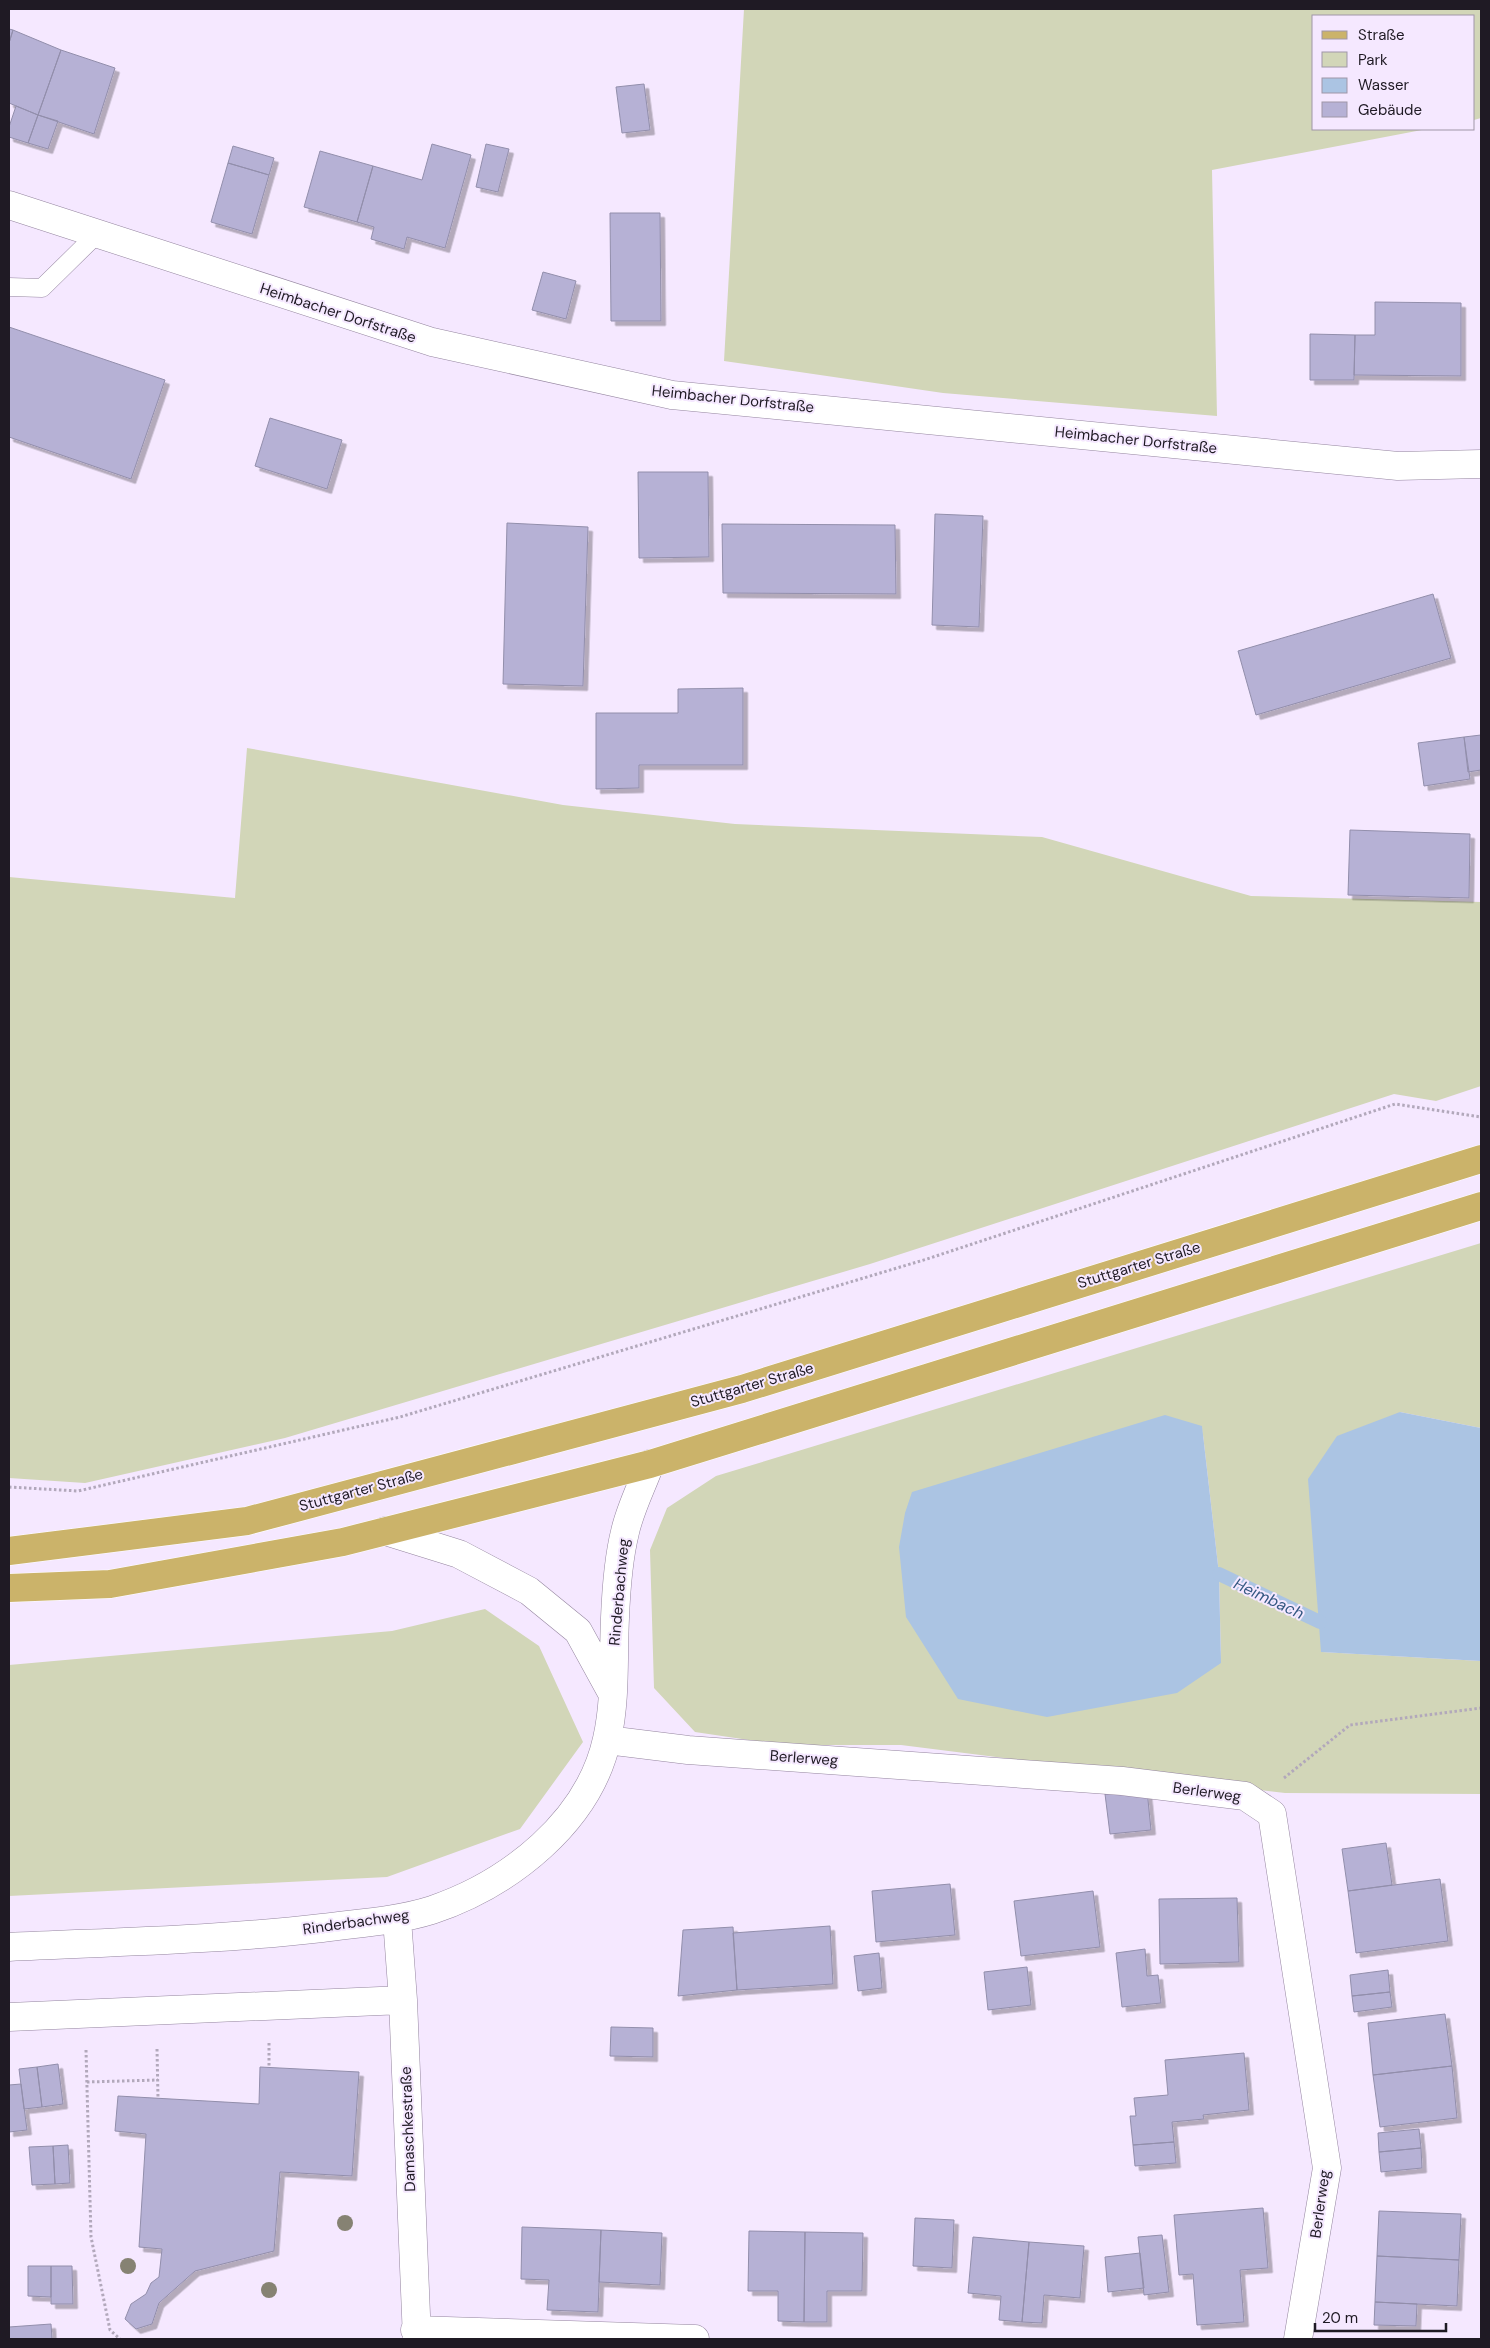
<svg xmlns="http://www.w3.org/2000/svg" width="1490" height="2348" viewBox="0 0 1490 2348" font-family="'DM Sans',sans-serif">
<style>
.green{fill:#d2d6b8;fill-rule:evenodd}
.water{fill:#abc4e3}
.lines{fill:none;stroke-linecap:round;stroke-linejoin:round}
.stream{stroke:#abc4e3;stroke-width:14}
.building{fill:#b6b1d5;stroke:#928eab;filter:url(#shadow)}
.service-casing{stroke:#94859f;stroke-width:19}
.minor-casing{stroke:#94859f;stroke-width:29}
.primary-casing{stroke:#fff;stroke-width:29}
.path{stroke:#b2a8bb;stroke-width:3;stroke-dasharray:2.5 2.5;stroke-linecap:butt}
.service{stroke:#fff;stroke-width:18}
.minor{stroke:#fff;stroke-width:28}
.primary{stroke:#cbb36a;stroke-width:28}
.tree{fill:#868273}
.labels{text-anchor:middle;stroke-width:4;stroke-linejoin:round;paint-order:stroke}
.street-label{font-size:15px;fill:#1f1a24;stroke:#f5e8ff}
.water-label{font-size:16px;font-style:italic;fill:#345882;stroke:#f5e8ff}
</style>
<defs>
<filter id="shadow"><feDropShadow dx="4.5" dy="4.5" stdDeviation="0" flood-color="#0004"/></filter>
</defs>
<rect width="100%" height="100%" fill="#f5e8ff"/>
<!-- green -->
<path class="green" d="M744,9H1481V118L1474,120V16H1314V129H1427L1212,170L1217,416L943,393L724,361Z
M247,748L563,805L735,824L1042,837L1251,896L1481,902V1086L1436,1101L1394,1094L870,1264L285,1438L85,1483L9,1478V877L235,898Z
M1481,1243V1428L1400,1412L1320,1622L1322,1652L1481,1661V1794L1285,1793L901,1745H782L695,1732L654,1688L650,1550L667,1508L716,1476ZM1202,1426L1219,1574L1221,1662Z
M485,1609L539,1646L583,1742L520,1829L387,1877L9,1896V1665L392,1631Z"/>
<!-- water -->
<path class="water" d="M1400,1412L1481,1428V1661L1321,1652L1308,1479L1337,1436Z
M1165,1415L1202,1426L1219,1574L1221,1663L1177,1693L1047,1717L958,1699L906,1617L899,1547L905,1513L912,1492Z"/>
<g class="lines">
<!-- stream -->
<path class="stream" d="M1219,1574L1320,1622"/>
</g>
<!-- building -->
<path class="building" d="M9,29L13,30L9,43Z
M13,30L61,50L38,115L9,103V43Z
M61,50L115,68L94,134L38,115Z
M644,84L650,130L622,133L616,87Z
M16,106L38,115L28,143L9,137V127Z
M38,115L58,121L48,149L28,143Z
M432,144L471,155L445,248L407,237L404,249L371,239L374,227L357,222L373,166L422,180Z
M486,144L509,149L498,192L476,187Z
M233,146L274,158L269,175L228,163Z
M320,151L373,166L357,222L304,207Z
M228,163L269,175L252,234L211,222Z
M610,213H660L661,321H611Z
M543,272L576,281L566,319L532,310Z
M1375,302L1461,303V376L1354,375L1355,335H1375Z
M9,327L165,380L131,479L9,437Z
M1310,334L1355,335L1354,380H1310Z
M270,418L342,440L327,489L255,466Z
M638,472H708L709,557L639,558Z
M935,514L983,516L979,627L932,625Z
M507,523L588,527L583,686L503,684Z
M722,524L895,525L896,594L723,593Z
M1433,594L1451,658L1256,715L1238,651Z
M743,688V765H639V788L596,789V713H678V689Z
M1481,735V770L1468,772L1464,737Z
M1464,737L1470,779L1424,786L1418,743Z
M1350,830L1470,834L1469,898L1348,895Z
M1147,1790L1151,1830L1110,1834L1105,1794Z
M1386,1843L1392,1885L1348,1891L1342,1849Z
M1440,1879L1448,1941L1356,1953L1348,1891Z
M950,1884L955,1935L876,1942L872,1891Z
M1093,1891L1100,1947L1021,1956L1014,1901Z
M1237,1898L1239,1962L1160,1964L1159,1899Z
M830,1926L833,1984L737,1990L733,1933Z
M733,1927L737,1990L678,1996L683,1930Z
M1145,1949L1147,1976L1158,1975L1161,2003L1122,2007L1116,1953Z
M879,1953L882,1988L858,1991L854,1956Z
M1027,1967L1031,2005L988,2010L984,1972Z
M1388,1970L1390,1992L1352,1996L1350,1975Z
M1390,1992L1392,2007L1354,2012L1352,1996Z
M1445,2014L1452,2066L1373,2075L1368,2023Z
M611,2027L653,2028V2057L610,2056Z
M1244,2053L1249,2110L1203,2115L1204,2119L1172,2122L1174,2142L1133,2145L1130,2116H1136L1134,2098L1168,2095L1165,2060Z
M58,2064L63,2104L42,2107L37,2067Z
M1452,2066L1457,2118L1380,2127L1373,2075Z
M37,2067L42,2107L24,2109L19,2069Z
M260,2067L359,2072L352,2176L280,2172L274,2251L195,2271L159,2303L152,2324L136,2329L125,2319L131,2304L146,2294L151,2283L159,2277L162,2249L139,2247L146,2134L115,2131L118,2096L259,2104Z
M21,2084L27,2130L9,2132V2085Z
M1419,2129L1421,2148L1379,2152L1378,2133Z
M1174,2142L1176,2163L1135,2166L1133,2145Z
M68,2145L70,2183L55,2184L53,2146Z
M53,2146L55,2184L32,2185L29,2147Z
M1421,2148L1422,2168L1381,2172L1379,2152Z
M1263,2208L1268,2268L1240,2270L1244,2322L1197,2325L1193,2274L1179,2275L1174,2215Z
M1379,2211L1461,2214L1459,2260L1377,2256Z
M915,2218L954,2220L952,2268L913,2266Z
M522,2227L601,2230L598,2312L547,2310L549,2280L521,2279Z
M601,2230L662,2233L660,2285L599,2282Z
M749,2231L805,2232L804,2322L778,2321V2291H748Z
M805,2232L863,2233L862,2291H827V2322H804Z
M1162,2235L1169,2292L1144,2295L1138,2237Z
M973,2237L1029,2242L1022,2322L999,2320L1001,2296L968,2293Z
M1029,2242L1084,2246L1080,2298L1044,2295L1042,2323L1022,2322Z
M1140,2253L1144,2288L1108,2292L1105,2257Z
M1377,2256L1459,2260L1457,2306L1375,2302Z
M28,2266H51V2297L28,2296Z
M51,2266H72L73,2304H51Z
M1375,2302L1417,2304L1416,2326L1374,2325Z
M51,2324L52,2339H9V2327Z"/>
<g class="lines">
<defs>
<path id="service" d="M9,287L42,288L97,234"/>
<path id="minor" d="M9,205L432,342L672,395L1398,466L1481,464
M385,1531L459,1554L529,1591L578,1631L612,1693
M607,1740L688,1750L1122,1781L1245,1796L1272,1814L1327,2168L1298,2339
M397,1919L403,2000L417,2339
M9,1947C113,1942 218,1940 322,1928C359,1923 397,1921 432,1910C509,1884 589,1822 607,1739C616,1699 613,1658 615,1618C616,1593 619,1556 625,1532C630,1509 642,1486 650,1464
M9,2017L403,2000
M415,2330L695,2339"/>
<path id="primary" d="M9,1551L247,1521L742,1389L1481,1159
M9,1588L110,1584L343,1542L650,1464L1481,1206"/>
</defs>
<!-- service casing -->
<use href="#service" class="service-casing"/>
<!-- minor casing -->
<use href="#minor" class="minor-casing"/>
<!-- primary casing -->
<use href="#primary" class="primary-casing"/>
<!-- path -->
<path class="path" d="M9,1487L78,1491L400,1417L927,1259L1395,1104L1481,1117
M1284,1778L1350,1725L1481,1708
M269,2043V2067
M157,2049L158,2098
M86,2050L91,2237L110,2330L120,2339
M87,2082L158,2080"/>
<!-- service -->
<use href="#service" class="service"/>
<!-- minor -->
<use href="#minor" class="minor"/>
<!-- primary -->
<use href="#primary" class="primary"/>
</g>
<!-- trees -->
<g class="tree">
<circle cx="345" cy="2223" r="8"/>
<circle cx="128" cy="2266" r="8"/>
<circle cx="269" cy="2290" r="8"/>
</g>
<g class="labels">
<!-- street labels -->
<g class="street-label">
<text transform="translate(338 313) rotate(18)" y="5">Heimbacher Dorfstraße</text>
<text transform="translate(733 399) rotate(6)" y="5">Heimbacher Dorfstraße</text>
<text transform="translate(1136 440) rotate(6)" y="5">Heimbacher Dorfstraße</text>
<text transform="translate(1139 1265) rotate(-17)" y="5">Stuttgarter Straße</text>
<text transform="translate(752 1385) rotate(-16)" y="5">Stuttgarter Straße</text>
<text transform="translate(361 1490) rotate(-15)" y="5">Stuttgarter Straße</text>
<text transform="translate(619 1592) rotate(-85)" y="5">Rinderbachweg</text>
<text transform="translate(804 1758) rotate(4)" y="5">Berlerweg</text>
<text transform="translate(1207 1792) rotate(8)" y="5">Berlerweg</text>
<text transform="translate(356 1922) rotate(-8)" y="5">Rinderbachweg</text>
<text transform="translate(408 2129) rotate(-92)" y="5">Damaschkestraße</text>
<text transform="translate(1320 2204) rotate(-82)" y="5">Berlerweg</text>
</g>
<!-- water labels -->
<g class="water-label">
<text transform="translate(1269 1598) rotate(25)" y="6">Heimbach</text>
</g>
</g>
<!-- border -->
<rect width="1490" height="2348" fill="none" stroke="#1f1a24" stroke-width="20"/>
<!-- legend -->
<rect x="1312" y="15" width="162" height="115" fill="#f5e8ff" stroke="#9f96a7"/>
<rect x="1322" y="31" width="25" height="8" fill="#cbb36a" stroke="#9f96a7"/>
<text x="1358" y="40" font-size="15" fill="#1f1a24">Straße</text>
<rect x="1322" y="52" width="25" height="15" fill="#d2d6b8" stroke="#9f96a7"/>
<text x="1358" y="65" font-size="15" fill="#1f1a24">Park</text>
<rect x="1322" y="78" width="25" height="15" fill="#abc4e3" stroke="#9f96a7"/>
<text x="1358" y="90" font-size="15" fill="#1f1a24">Wasser</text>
<rect x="1322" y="102" width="25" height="15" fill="#b6b1d5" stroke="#9f96a7"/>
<text x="1358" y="115" font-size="15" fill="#1f1a24">Gebäude</text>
<!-- scale -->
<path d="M1315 2323v8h131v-8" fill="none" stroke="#1f1a24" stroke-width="2.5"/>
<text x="1322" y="2323" font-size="15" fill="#1f1a24" stroke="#f5e8ff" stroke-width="4" paint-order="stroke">20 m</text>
</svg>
